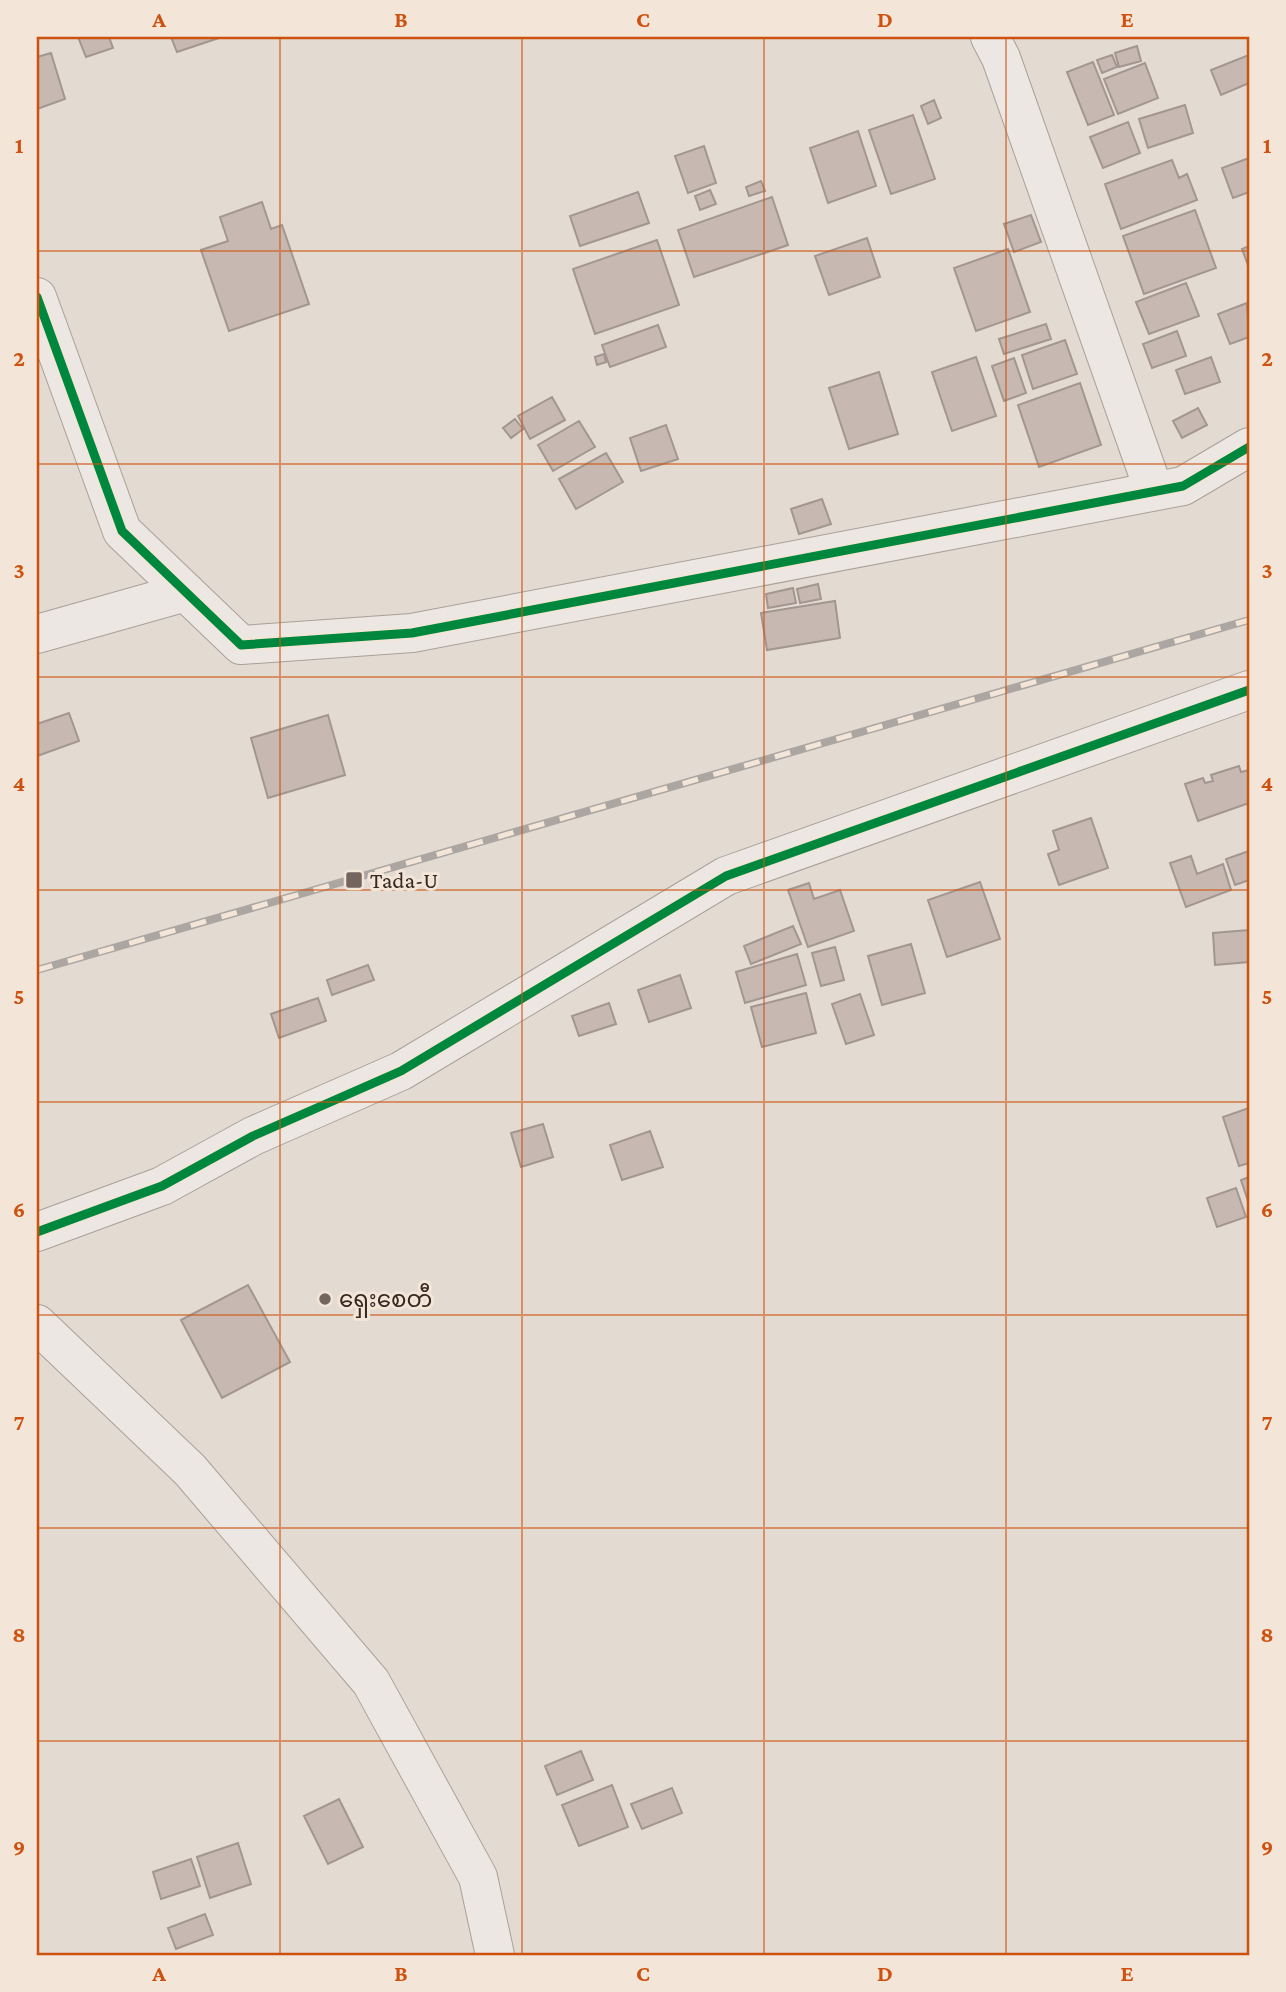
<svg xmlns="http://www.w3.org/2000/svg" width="1286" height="1992" viewBox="0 0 1286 1992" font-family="'Crimson Pro','Noto Sans Myanmar',serif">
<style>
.building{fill:#c7b9b2;stroke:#a39690;stroke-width:2}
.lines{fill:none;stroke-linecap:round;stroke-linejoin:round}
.street-casing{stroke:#a9a099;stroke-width:40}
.street{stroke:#ece7e2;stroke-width:38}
.rail-casing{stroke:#aca6a2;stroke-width:8}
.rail{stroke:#f3e6d9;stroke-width:5;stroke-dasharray:16;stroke-linecap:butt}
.cycleway-casing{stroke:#f3e6d9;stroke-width:13}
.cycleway{stroke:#00873e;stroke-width:9}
.grid{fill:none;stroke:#ce520f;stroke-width:2;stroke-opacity:0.55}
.poi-dot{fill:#74665f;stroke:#f3e6d9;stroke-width:2.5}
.labels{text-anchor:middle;stroke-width:6;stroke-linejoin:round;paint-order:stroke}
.poi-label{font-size:23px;fill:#382822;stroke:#f3e6d9;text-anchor:start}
.neatline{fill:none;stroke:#ce520f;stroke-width:2.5}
.grid-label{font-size:23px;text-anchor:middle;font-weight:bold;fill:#ce520f}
</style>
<rect width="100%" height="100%" fill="#e3dad1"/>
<!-- building -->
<path class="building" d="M78,37H109L113,48L86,57Z
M171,37H222L177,52Z
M1137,46L1141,61L1119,67L1115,53Z
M51,53L65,99L37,109V57Z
M1112,55L1117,67L1102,73L1097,60Z
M1249,55V83L1221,95L1211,70Z
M1093,62L1114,115L1088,125L1067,72Z
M1145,63L1158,98L1118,114L1104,79Z
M934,100L941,118L928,124L921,106Z
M1185,105L1193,133L1148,148L1139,119Z
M913,115L935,179L891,194L869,130Z
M1128,122L1140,153L1103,168L1090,137Z
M858,131L876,186L828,203L810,148Z
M704,146L716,183L688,193L675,156Z
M1249,158V192L1233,198L1222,168Z
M1172,160L1179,178L1187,174L1197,200L1121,229L1105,184Z
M761,181L765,191L749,196L746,187Z
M710,190L716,204L700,210L695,196Z
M638,192L649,223L580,246L570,216Z
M772,197L788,245L694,277L678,230Z
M262,202L271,229L282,225L309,304L229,331L201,250L228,241L220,217Z
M1195,210L1216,268L1144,294L1123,236Z
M1031,215L1041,242L1014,252L1004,224Z
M867,238L880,277L829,295L815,256Z
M657,240L679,305L595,334L573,269Z
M1249,246V268L1242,249Z
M1008,249L1030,312L976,331L954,268Z
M1186,283L1199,316L1149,334L1136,302Z
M1247,303L1249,337L1230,344L1218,314Z
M1046,324L1051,339L1004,354L999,339Z
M658,325L666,347L610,367L602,345Z
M1177,331L1186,356L1152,368L1143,344Z
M1065,340L1077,374L1033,389L1022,355Z
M604,354L606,362L597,365L595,357Z
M976,357L996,416L952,431L932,372Z
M1211,357L1220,382L1185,394L1176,370Z
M1014,358L1026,393L1004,401L992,366Z
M879,372L898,434L849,449L829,388Z
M1080,383L1101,445L1039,467L1018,405Z
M552,397L565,420L530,439L518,416Z
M1198,408L1207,425L1182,438L1173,421Z
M515,419L523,429L511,438L503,428Z
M579,421L595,447L553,471L538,445Z
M666,425L678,459L641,471L630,438Z
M606,453L623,482L576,509L559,479Z
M822,499L831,524L799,534L791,509Z
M818,584L821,599L800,603L797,589Z
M793,588L796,603L768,608L766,594Z
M835,601L840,638L767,650L761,613Z
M69,713L79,741L37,756V724Z
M328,715L345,775L268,798L251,738Z
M1239,766L1241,772L1249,770V803L1198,821L1185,784L1203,778L1205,783L1213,781L1211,775Z
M1091,818L1108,868L1059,885L1048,854L1059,850L1053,831Z
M1249,851V880L1235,885L1226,859Z
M1191,856L1197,874L1223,864L1231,890L1186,907L1170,863Z
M980,882L1000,939L947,957L928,900Z
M809,883L814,899L840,890L854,931L808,947L788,890Z
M793,926L801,944L751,964L744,946Z
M1249,930V962L1215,965L1213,933Z
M911,944L925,993L882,1005L868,956Z
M835,947L844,980L821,986L812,953Z
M797,954L806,985L745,1003L736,972Z
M368,965L374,980L332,995L327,980Z
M680,975L691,1008L649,1022L638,990Z
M806,993L816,1033L762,1047L751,1007Z
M860,994L874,1035L846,1044L832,1004Z
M318,998L326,1021L279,1038L271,1014Z
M609,1003L616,1024L579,1036L572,1016Z
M1249,1108V1163L1239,1166L1223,1117Z
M543,1124L553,1157L521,1167L511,1133Z
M650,1131L663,1167L622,1180L610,1145Z
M1249,1177V1204L1241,1180Z
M1236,1188L1246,1217L1217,1227L1207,1198Z
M248,1285L290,1362L222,1398L181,1320Z
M581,1751L593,1780L557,1795L545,1766Z
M612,1785L628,1827L579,1846L562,1805Z
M672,1788L682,1813L642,1829L631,1804Z
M339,1799L363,1847L328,1864L304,1816Z
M238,1843L251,1884L210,1898L197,1857Z
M191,1859L200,1886L161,1899L153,1872Z
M205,1914L213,1935L176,1949L168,1928Z"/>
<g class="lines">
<defs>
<path id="street" d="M990,37L1001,58L1154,491
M37,297L122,531L241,645L412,633L1183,486L1249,447
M37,634L186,592
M37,1232L162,1186L253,1136L401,1071L726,876L1249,690
M37,1324L190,1470L371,1682L478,1877L495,1955"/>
</defs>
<!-- street casing -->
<use href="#street" class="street-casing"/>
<!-- street -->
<use href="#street" class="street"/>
<defs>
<path id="rail" d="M37,970L1249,620"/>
</defs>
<!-- rail casing -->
<use href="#rail" class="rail-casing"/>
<!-- rail -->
<use href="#rail" class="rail"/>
<defs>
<path id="cycleway" d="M37,297L122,531L241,645L412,633L1183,486L1249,447
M37,1232L162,1186L253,1136L401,1071L726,876L1249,690"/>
</defs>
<!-- cycleway casing -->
<use href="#cycleway" class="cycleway-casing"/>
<!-- cycleway -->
<use href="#cycleway" class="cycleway"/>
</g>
<!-- grid -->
<path class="grid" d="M280,37V1955M522,37V1955M764,37V1955M1006,37V1955M37,251H1249M37,464H1249M37,677H1249M37,890H1249M37,1102H1249M37,1315H1249M37,1528H1249M37,1741H1249"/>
<!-- markers -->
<g class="poi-dot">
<rect x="345" y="871" width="18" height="18" rx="3.5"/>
<circle cx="325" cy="1299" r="7"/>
</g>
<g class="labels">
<!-- poi labels -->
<g class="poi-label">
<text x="370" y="888">Tada-U</text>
<text x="339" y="1307">ရှေးစေတီ</text>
</g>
</g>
<!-- border -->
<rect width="1286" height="1992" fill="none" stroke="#f3e6d9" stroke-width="77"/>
<rect x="38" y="38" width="1210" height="1916" class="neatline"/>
<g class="grid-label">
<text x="159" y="27">A</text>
<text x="401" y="27">B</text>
<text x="643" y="27">C</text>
<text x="885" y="27">D</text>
<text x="1127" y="27">E</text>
<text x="19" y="153">1</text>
<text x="1267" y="153">1</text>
<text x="19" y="366">2</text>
<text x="1267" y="366">2</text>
<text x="19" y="578">3</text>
<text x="1267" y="578">3</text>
<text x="19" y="791">4</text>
<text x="1267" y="791">4</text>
<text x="19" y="1004">5</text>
<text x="1267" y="1004">5</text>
<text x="19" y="1217">6</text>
<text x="1267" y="1217">6</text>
<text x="19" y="1430">7</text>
<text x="1267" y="1430">7</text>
<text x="19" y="1642">8</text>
<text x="1267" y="1642">8</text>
<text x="19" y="1855">9</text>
<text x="1267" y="1855">9</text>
<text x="159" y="1981">A</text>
<text x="401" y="1981">B</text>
<text x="643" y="1981">C</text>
<text x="885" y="1981">D</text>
<text x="1127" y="1981">E</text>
</g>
</svg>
